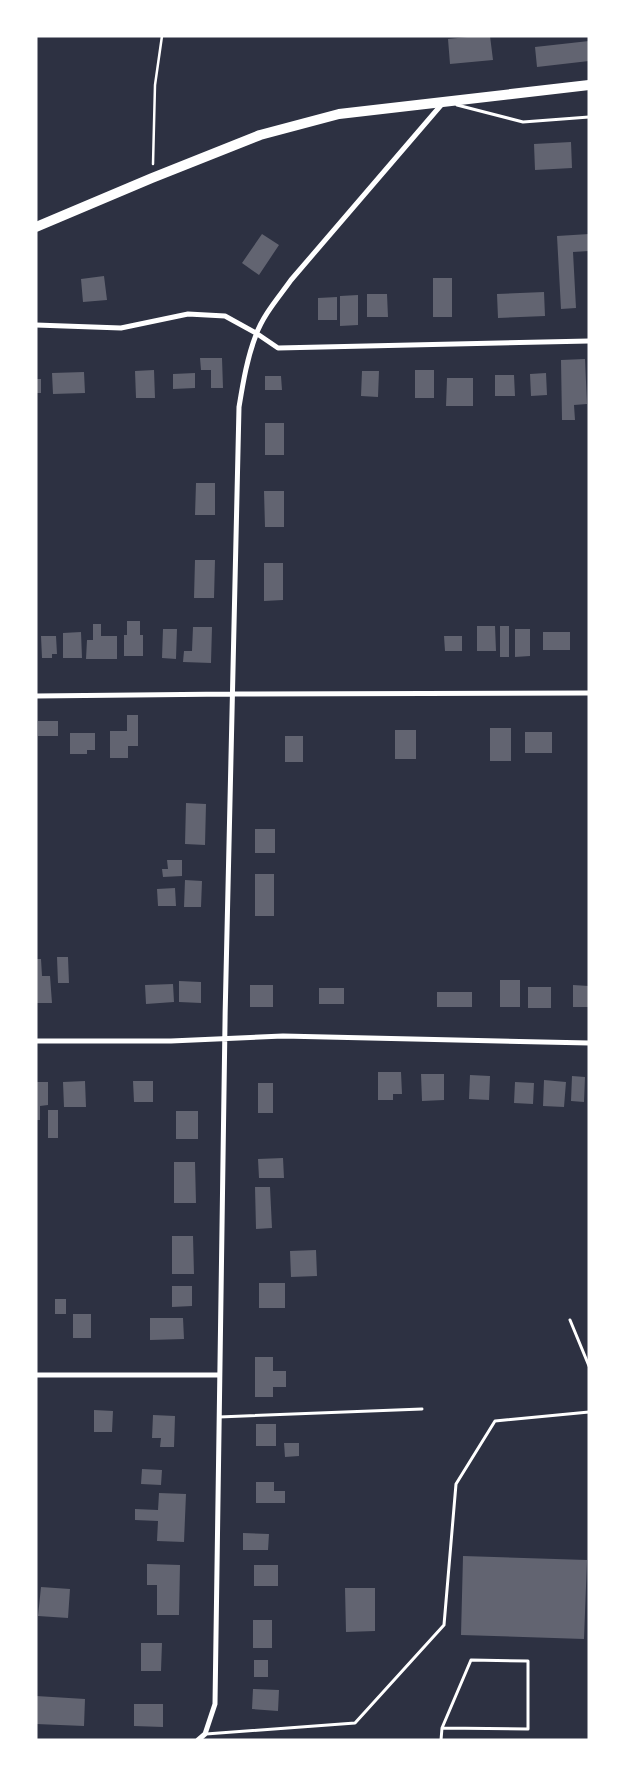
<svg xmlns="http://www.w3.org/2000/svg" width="625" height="1776" viewBox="0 0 625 1776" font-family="Arial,sans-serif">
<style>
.building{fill:#626471}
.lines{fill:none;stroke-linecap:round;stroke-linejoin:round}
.path{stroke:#fff;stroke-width:2.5}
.service{stroke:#fff;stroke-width:3}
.minor{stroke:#fff;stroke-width:5}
.secondary{stroke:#fff;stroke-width:10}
</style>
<rect width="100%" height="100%" fill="#2d3142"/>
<!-- building -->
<path class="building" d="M477,36H490L493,60L450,64L448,39Z
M589,41V61L537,67L535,47Z
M571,142L572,168L535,170L534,144Z
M262,234L279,245L259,275L242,263Z
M589,234V251L573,252L576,308L561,309L557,236Z
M104,276L107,300L83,302L81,279Z
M433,278H452V317H433Z
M544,292L545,316L498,318L497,294Z
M367,294H387L388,317H367Z
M358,295V325L340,326V296Z
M337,297V320H318V298Z
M200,358H222L223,388H211V370H201Z
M585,359L587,404L574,405L575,420H562L561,360Z
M154,370L155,398H136L135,371Z
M415,370H434V398H415Z
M362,371H379L378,397L361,396Z
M84,372L85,393L53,394L52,373Z
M195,373V388L173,389V374Z
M546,373L547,395L531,396L530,374Z
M495,375H514L515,396H495Z
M265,376H281L282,390H265Z
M447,378H473V406H446Z
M36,379H41V393H36Z
M265,423H284V455H265Z
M196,483H215V515H195Z
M264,491H284V527H265Z
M195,560H215L214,598H194Z
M264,563H283V600L264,601Z
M127,621H140V635H143V656H124V635H127Z
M93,624H101V636H117V659H86L87,640H93Z
M477,626H495L496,651H477Z
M500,626H509V657H500Z
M193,627H212L211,663L183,662L184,651H192Z
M163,629H177L176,659L162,658Z
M515,629H530V656L515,657Z
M81,632L82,658H63V633Z
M543,632H570V650H543Z
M41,636H56L57,654H52V658H42Z
M444,636H462V651H445Z
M127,715H138V746H128V758H110V731H127Z
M38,721H58V736H38Z
M490,728H511V761H490Z
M395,730H416V759H395Z
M525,732H552V753H525Z
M70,733H95V750H87V754H70Z
M285,736H303V762H285Z
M186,803L206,804L205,845L185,844Z
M255,829H275V853H255Z
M167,860H182V876L163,877L162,869H168Z
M255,874H274V916H255Z
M185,880L202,881L201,907H184Z
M175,888L176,906H158L157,889Z
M57,957H68L69,983H58Z
M36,959H41L42,976H50L52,1003H36Z
M500,980H520V1007H500Z
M179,981L201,982V1003L179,1002Z
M173,984L174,1002L146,1004L145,985Z
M250,985H273V1007H250Z
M573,985L589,986V1007H573Z
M528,987H551V1008H528Z
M319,988H344V1004H319Z
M437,992H472V1007H437Z
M378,1072H401L402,1094H393V1100H378Z
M421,1074H444V1100L422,1101Z
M470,1075L490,1076L489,1100L469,1099Z
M572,1076L585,1077L584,1102L571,1101Z
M544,1080L566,1082L564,1107L543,1106Z
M85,1081L86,1107H64L63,1082Z
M133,1081H153V1102H134Z
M36,1082H48V1105L40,1106V1120H36Z
M515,1082L534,1083L533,1104L514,1103Z
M258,1083H273V1113H258Z
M48,1110H58V1138H48Z
M176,1111H198V1139H176Z
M283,1158L284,1178H259L258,1159Z
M174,1162H195L196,1203H174Z
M255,1187H270L272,1228L256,1229Z
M172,1236H193L194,1274H172Z
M316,1250L317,1276L291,1277L290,1251Z
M259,1283H285V1308H259Z
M172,1286H192V1306L172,1307Z
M55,1299H66V1314H55Z
M73,1314H91V1338H73Z
M150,1318H183L184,1339L150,1340Z
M255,1357H273V1371H286V1387H273V1397H255Z
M94,1410L113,1411L112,1432H94Z
M153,1415L175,1416L174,1447H160L161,1438H152Z
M256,1424H276V1446H256Z
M284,1443H299V1456L285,1457Z
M142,1469L162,1470L161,1485L141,1484Z
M256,1482H274V1491H285V1503H256Z
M159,1493L186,1494L184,1542L157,1541L158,1521L135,1520V1509L158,1510Z
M243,1533L269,1534L268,1550H243Z
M463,1556L587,1560L584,1639L461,1635Z
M147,1564L180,1565L179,1615H157V1585H147Z
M254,1565H278V1586H254Z
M41,1587L70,1589L68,1618L38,1616Z
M345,1588H375V1631L346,1632Z
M253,1620H272V1648H253Z
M141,1643H162L161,1671H141Z
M254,1660H268V1677H254Z
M253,1689L279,1690L278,1711L252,1709Z
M36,1696L85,1699L84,1726L36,1724Z
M134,1704H163V1727L134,1726Z"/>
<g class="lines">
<!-- path -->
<path class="path" d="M153,164L155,85L162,36"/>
<!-- service -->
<path class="service" d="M457,105L523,122L589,117
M570,1320L589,1366
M219,1417L422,1409
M206,1734L355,1723L444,1625L456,1484L495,1421L589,1412
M441,1740L442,1728L471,1660L528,1661V1729L442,1728"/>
<!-- minor -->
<path class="minor" d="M36,325L121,328L188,314L225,316L256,333L278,348L589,341
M36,696L231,694L589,693
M36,1041H171L283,1036L589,1043
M36,1375H218
M198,1740L205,1734L215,1704C220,1272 227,839 239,407C243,383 247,358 256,335C263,315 279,297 291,280L442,104"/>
<!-- secondary -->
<path class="secondary" d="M36,227L152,178L260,135L339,114L589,85"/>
</g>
<!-- border -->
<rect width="625" height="1776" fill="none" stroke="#ffffff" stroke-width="75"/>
</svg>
